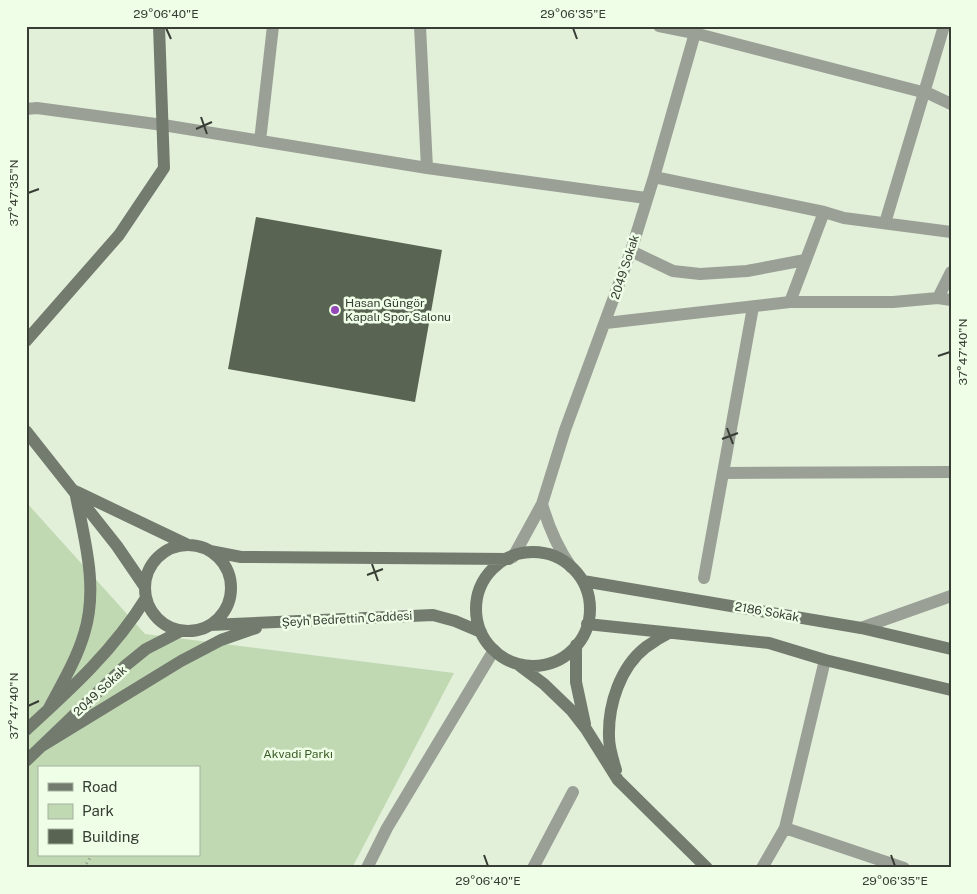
<svg xmlns="http://www.w3.org/2000/svg" width="977" height="894" viewBox="0 0 977 894" font-family="'Public Sans',sans-serif">
<style>
.green{fill:#c1d9b3;fill-rule:evenodd}
.building{fill:#596552}
.lines{fill:none;stroke-linecap:round;stroke-linejoin:round}
.path{stroke:#899383;stroke-width:3;stroke-dasharray:1 4;stroke-linecap:butt}
.street{stroke:#9aa096;stroke-width:12}
.secondary{stroke:#737b6e;stroke-width:12}
.ticks{fill:none;stroke:#373d34;stroke-width:2}
.poi-dot{fill:#9547b8;stroke:#effee7;stroke-width:2}
.labels{text-anchor:middle;stroke-width:5;stroke-linejoin:round;paint-order:stroke}
.street-label{font-size:12px;fill:#373d34;stroke:#effee7}
.poi-label{font-size:12px;fill:#373d34;stroke:#effee7;text-anchor:start}
.park-label{font-size:12px;fill:#3a5924;stroke:#effee7}
.neatline{fill:none;stroke:#373d34;stroke-width:2}
.ticks-label{font-size:12px;text-anchor:middle;fill:#373d34}
</style>
<rect width="100%" height="100%" fill="#e2f0da"/>
<!-- green -->
<path class="green" d="M26,502L145,634L454,673L352,868H26ZM39,768H199V855H39Z"/>
<!-- building -->
<path class="building" d="M256,217L442,250L415,402L228,369Z"/>
<g class="lines">
<!-- path -->
<path class="path" d="M84,868L92,855"/>
<!-- street -->
<path class="street" d="M420,26L427,168
M659,26L694,33L930,94L951,104
M26,109L37,108L163,125L427,168L646,198
M260,141L273,26
M654,177L824,212L844,218L951,232
M885,223L944,26
M631,251L673,271L700,274L747,271L805,260
M938,298L951,272
M790,302L824,212
M606,323L790,302H893L938,298L951,300
M723,473L951,472
M542,504C549,528 557,547 571,567
M513,557L542,504L565,430L631,251L654,177L697,26
M704,578L753,307
M861,628L951,596
M785,828L904,868
M367,868L387,828L494,650
M533,868L573,792
M762,868L785,828L825,660"/>
<!-- secondary -->
<path class="secondary" d="M26,341L119,235L164,168L159,26
M26,431L117,546L145,587
M77,492L188,545
M145 588a43 43 0 1 1 86 0a43 43 0 1 1-86 0Z
M210,551L241,557L509,559
M476 609a57 57 0 1 1 114 0a57 57 0 1 1-114 0Z
M583,581L861,628L951,649
M587,624L769,643L825,660L951,690
M210,625L433,615L455,621L481,632
M576,645V682L585,724
M520,666L544,684L572,711L586,729L618,780L707,868
M48,710C61,685 76,661 84,634C99,587 84,538 75,491
M26,730C71,689 114,650 146,598
M42,746L181,661L221,640L256,628
M26,761L125,666L146,649L181,631
M616,770C613,760 609,748 609,737C608,705 620,667 646,647C653,642 661,637 669,633"/>
</g>
<!-- ticks -->
<path class="ticks" d="M166,28L171,39M573,28L577,39M201,117L207,134M196,129L212,122M28,193L39,189M938,356L950,352M727,428L733,444M722,439L738,433M372,564L378,581M367,575L383,569M28,706L39,701M484,855L488,866M891,855L895,866"/>
<!-- markers -->
<circle class="poi-dot" cx="335" cy="310" r="5"/>
<g class="labels">
<!-- street labels -->
<g class="street-label">
<text transform="translate(625 267) rotate(-72)" y="4">2049 Sokak</text>
<text transform="translate(767 612) rotate(10)" y="4">2186 Sokak</text>
<text transform="translate(347 619) rotate(-3)" y="4">Şeyh Bedrettin Caddesi</text>
<text transform="translate(100 691) rotate(-43)" y="4">2049 Sokak</text>
</g>
<!-- poi labels -->
<g class="poi-label">
<text x="345" y="307">Hasan Güngör<tspan x="345" dy="14">Kapalı Spor Salonu</tspan></text>
</g>
<!-- park labels -->
<g class="park-label">
<text x="298" y="758">Akvadi Parkı</text>
</g>
</g>
<!-- border -->
<rect width="977" height="894" fill="none" stroke="#effee7" stroke-width="55"/>
<!-- legend -->
<rect x="38" y="766" width="162" height="90" fill="#effee7" stroke="#a5b19f"/>
<rect x="48" y="783" width="25" height="8" fill="#737b6e" stroke="#a5b19f"/>
<text x="82" y="792" font-size="15" fill="#373d34">Road</text>
<rect x="48" y="804" width="25" height="15" fill="#c1d9b3" stroke="#a5b19f"/>
<text x="82" y="816" font-size="15" fill="#373d34">Park</text>
<rect x="48" y="829" width="25" height="15" fill="#596552" stroke="#a5b19f"/>
<text x="82" y="842" font-size="15" fill="#373d34">Building</text>
<rect x="28" y="28" width="922" height="838" class="neatline"/>
<g class="ticks-label">
<text x="166" y="18">29°06'40"E</text>
<text x="573" y="18">29°06'35"E</text>
<text transform="translate(14 193) rotate(-90)" y="4">37°47'35"N</text>
<text transform="translate(963 352) rotate(-90)" y="4">37°47'40"N</text>
<text transform="translate(14 706) rotate(-90)" y="4">37°47'40"N</text>
<text x="488" y="885">29°06'40"E</text>
<text x="895" y="885">29°06'35"E</text>
</g>
</svg>
